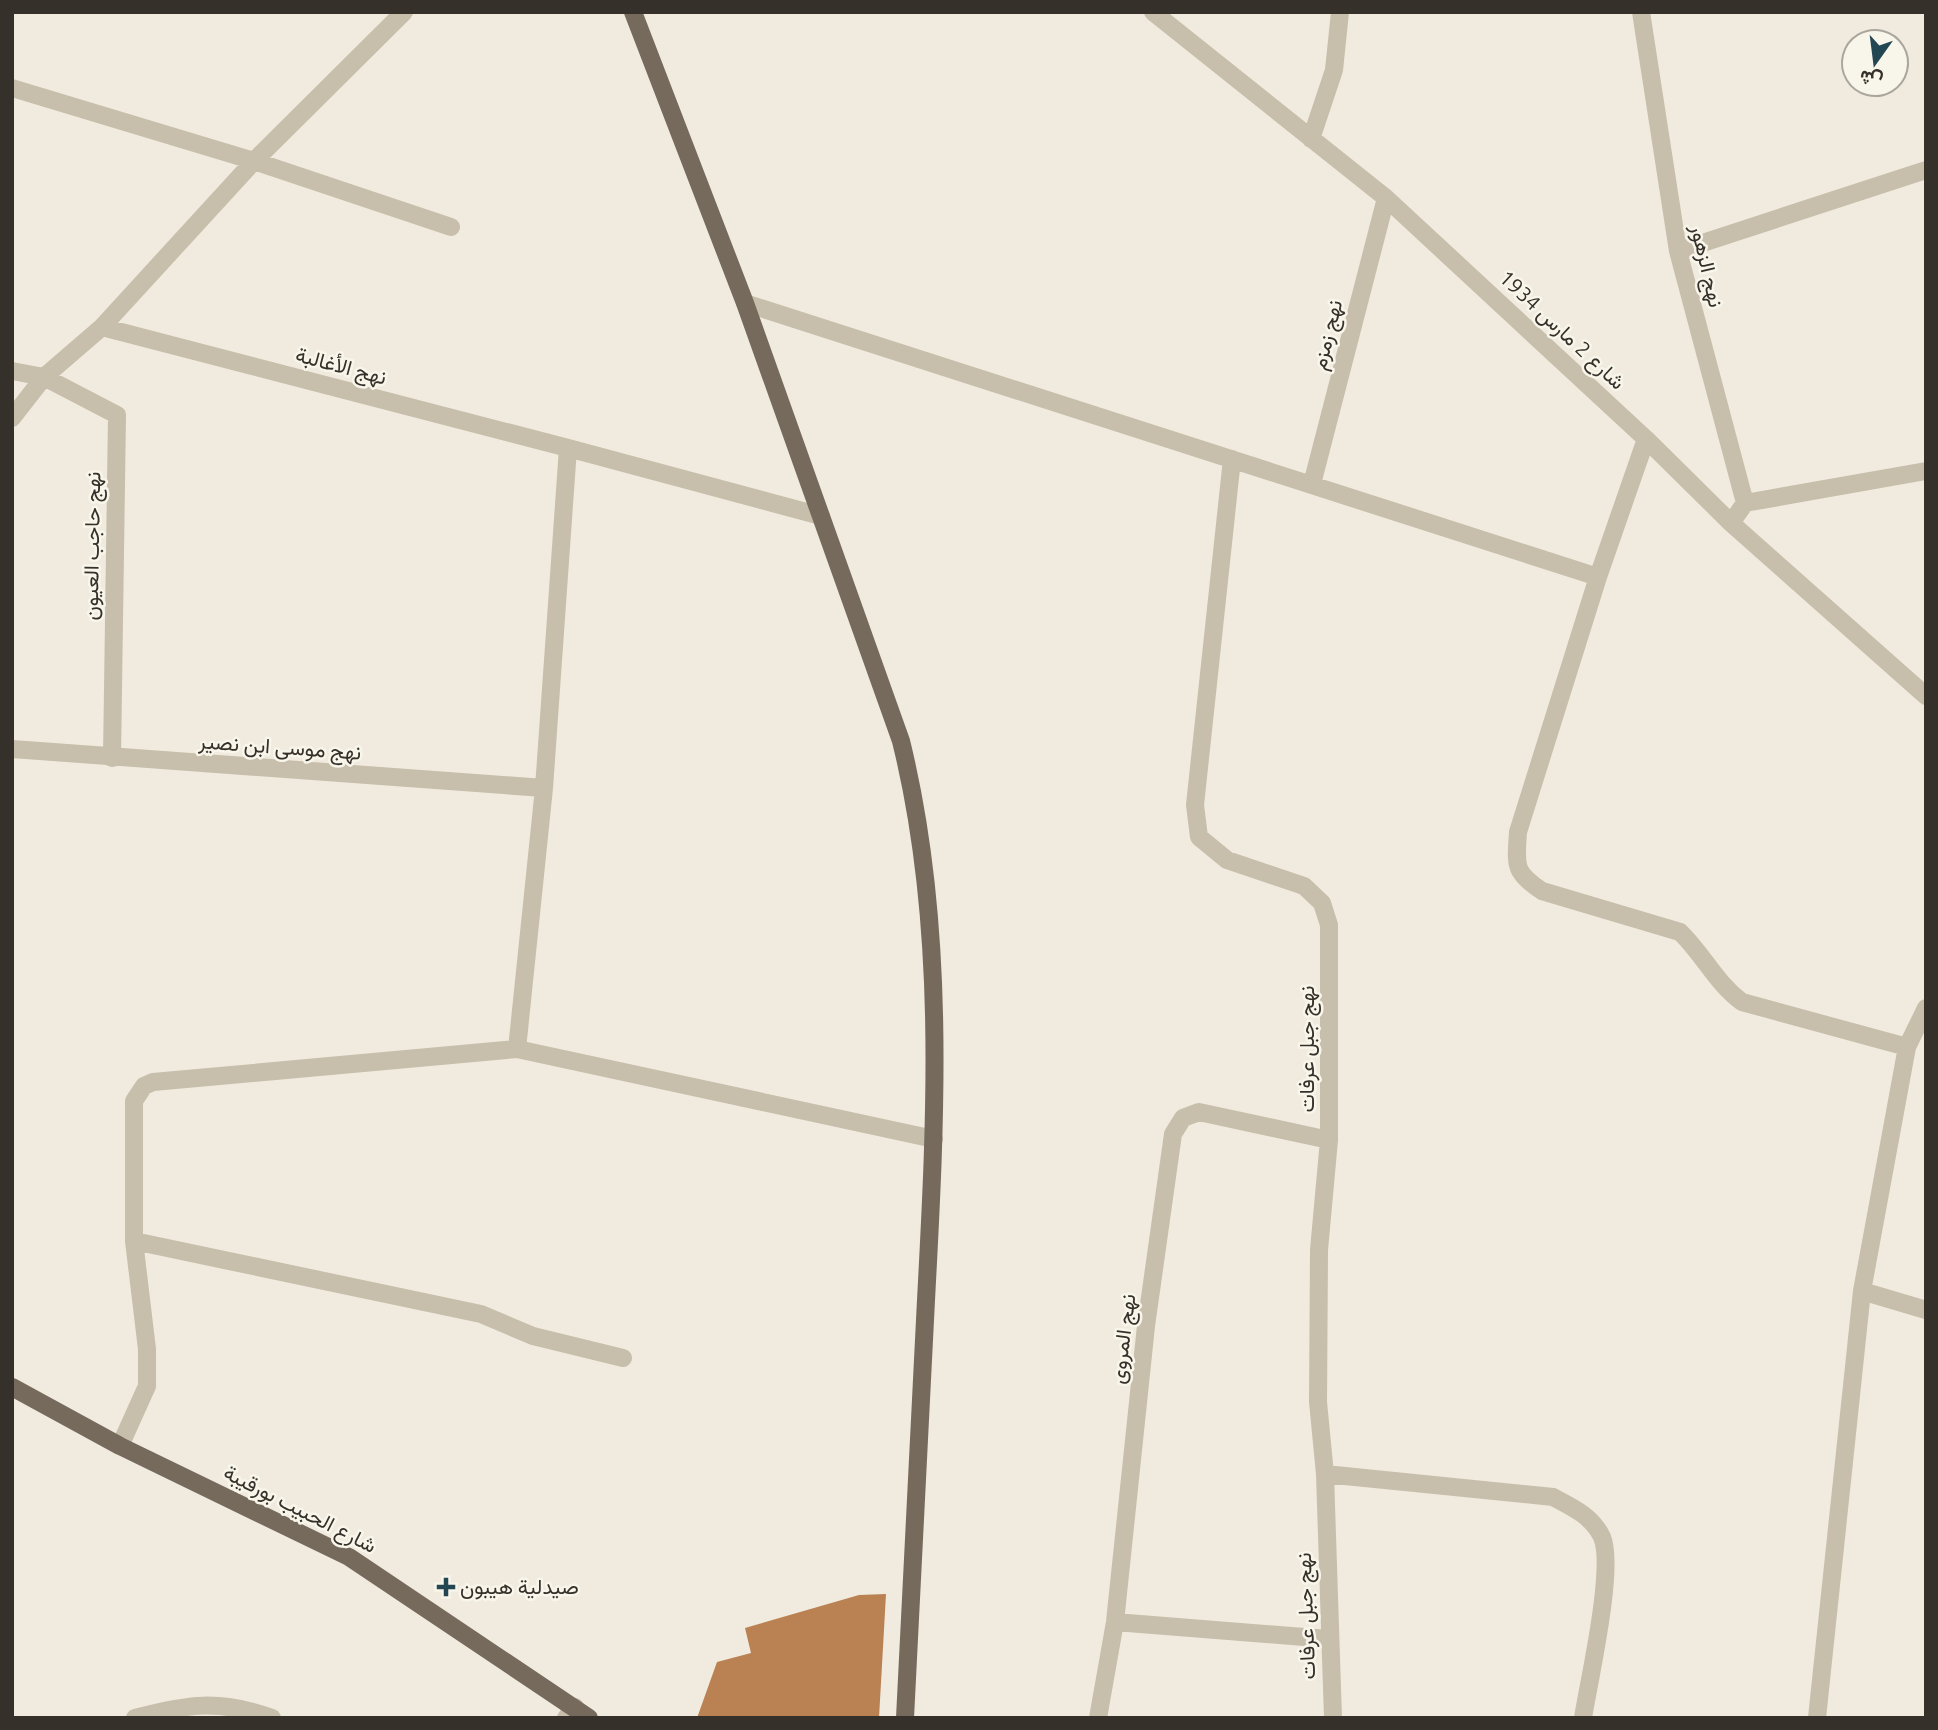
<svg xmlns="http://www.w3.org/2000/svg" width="1938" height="1730" viewBox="0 0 1938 1730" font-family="Ubuntu,Vazirmatn,sans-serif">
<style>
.building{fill:#ba8153}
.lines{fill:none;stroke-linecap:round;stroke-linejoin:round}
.minor{stroke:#c7beab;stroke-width:18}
.major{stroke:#766a5c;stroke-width:18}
.poi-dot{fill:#234653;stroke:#f8f5ea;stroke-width:2.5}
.labels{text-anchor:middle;stroke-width:5;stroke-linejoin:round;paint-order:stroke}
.street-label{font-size:21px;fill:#36302a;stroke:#f8f5ea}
.poi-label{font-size:21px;fill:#36302a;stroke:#f8f5ea;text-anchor:start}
</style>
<rect width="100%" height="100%" fill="#f0ebde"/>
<!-- building -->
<path class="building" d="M886,1594L879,1718H697L717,1662L751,1653L745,1628L859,1595Z"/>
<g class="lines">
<!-- minor -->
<path class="minor" d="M1153,12L1386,198L1646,439L1731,523L1926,696
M1641,12L1678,251L1745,503L1731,523
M12,88L254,161L451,227
M1311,139L1334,70L1340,12
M1678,251L1926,170
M745,303L1598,577L1646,439
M102,327L568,448
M12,371L44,377L117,415L112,758
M12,418L44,377L102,327L254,161L404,12
M1232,459L1195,805L1199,837L1227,860L1304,886L1322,903L1329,925V1140L1319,1250L1318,1402L1325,1474L1333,1718
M1312,484L1386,198
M1745,503L1926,471
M1598,577L1518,832C1516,865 1513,872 1542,891L1680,932C1703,954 1716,983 1742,1002L1907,1047
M12,749L544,788
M517,1049L544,788L568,448L821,516
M134,1241V1101L144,1086L153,1082L517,1049L934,1139
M1862,1291L1926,1310
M120,1446L147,1386V1349L134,1241L481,1314L533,1336L623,1358
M1325,1474L1553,1497C1572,1507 1592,1516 1602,1537C1615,1568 1589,1680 1583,1718
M1115,1622L1329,1639
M135,1718C187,1704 220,1699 272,1718
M566,1718L575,1707
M1098,1718L1115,1622L1146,1326L1173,1134L1183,1118L1199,1112L1329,1140
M1817,1718L1862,1291L1907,1047L1926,1008"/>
<!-- major -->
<path class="major" d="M633,12L745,303L901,741C946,923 936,1114 926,1300C919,1439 912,1578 905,1718
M12,1387L120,1446L349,1557L589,1718"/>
</g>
<!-- markers -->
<path class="poi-dot" d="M442.5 1576.5h7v7h7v7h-7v7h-7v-7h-7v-7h7z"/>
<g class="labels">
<!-- street labels -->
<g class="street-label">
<text transform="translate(1707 266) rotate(77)" y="7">نهج الزهور</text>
<text transform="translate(1562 330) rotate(43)" y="7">شارع 2 مارس 1934</text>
<text transform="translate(1327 335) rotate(-76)" y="7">نهج زمزم</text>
<text transform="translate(341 366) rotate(15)" y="7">نهج الأغالبة</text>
<text transform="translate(92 546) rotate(-89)" y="7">نهج حاجب العيون</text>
<text transform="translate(280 747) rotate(4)" y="7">نهج موسى ابن نصير</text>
<text transform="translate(1307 1049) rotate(-90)" y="7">نهج جبل عرفات</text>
<text transform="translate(1123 1339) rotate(-83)" y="7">نهج المروى</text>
<text transform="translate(300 1509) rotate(27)" y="7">شارع الحبيب بورقيبة</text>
<text transform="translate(1306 1616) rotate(-92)" y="7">نهج جبل عرفات</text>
</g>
<!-- poi labels -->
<g class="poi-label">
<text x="460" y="1594">صيدلية هيبون</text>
</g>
</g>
<!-- border -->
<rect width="1938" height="1730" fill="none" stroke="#36302a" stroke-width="28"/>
<!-- north arrow -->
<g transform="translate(1875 63) rotate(194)"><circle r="33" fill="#f8f5ea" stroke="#aaa69d" stroke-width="2"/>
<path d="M0-5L12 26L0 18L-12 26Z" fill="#234653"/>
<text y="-10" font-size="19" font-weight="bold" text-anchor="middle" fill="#36302a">ش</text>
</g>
</svg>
